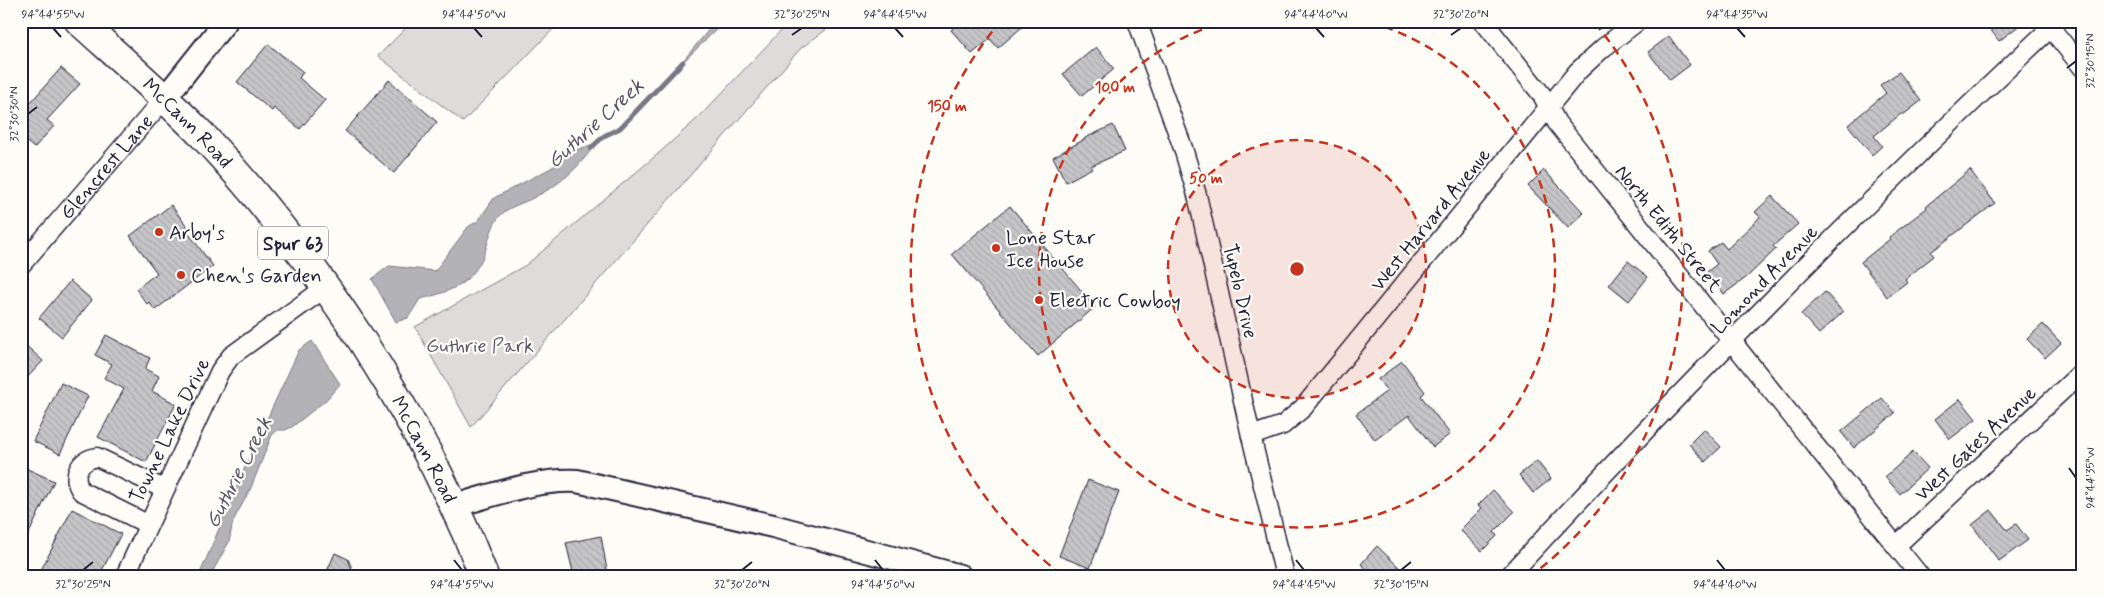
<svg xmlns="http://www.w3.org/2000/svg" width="2104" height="597" viewBox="0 0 2104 597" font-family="Mynerve,sans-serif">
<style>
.green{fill:#dddcdb;stroke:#807f8b}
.water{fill:#b2b2b7;stroke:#787885}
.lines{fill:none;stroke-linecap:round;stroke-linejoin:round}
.stream{stroke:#787885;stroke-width:5}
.building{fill:url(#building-back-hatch);stroke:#22223b}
.minor-casing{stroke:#22223b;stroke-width:21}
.tertiary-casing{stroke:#22223b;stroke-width:26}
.primary-casing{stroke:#22223b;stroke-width:31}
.minor{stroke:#fdfcf7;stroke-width:18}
.tertiary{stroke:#fdfcf7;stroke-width:22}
.primary{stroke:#fdfcf7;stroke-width:28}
.ticks{fill:none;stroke:#22223b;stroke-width:2}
.ring{fill:none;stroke:#c8321e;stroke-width:2.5;stroke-dasharray:9 6}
.poi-dot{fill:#c8321e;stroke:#fdfcf7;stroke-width:2}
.labels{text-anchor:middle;stroke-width:4.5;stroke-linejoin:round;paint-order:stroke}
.shield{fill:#fdfcf7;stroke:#646373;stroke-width:1}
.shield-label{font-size:19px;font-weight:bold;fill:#22223b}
.street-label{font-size:20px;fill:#22223b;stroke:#fdfcf7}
.poi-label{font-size:20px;fill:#22223b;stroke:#fdfcf7;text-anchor:start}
.park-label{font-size:20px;fill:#5a5a6b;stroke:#fdfcf7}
.water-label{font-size:21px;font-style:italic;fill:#545466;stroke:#fdfcf7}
.centre{fill:#c8321e;stroke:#fdfcf7;stroke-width:2.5}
.ring-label{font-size:15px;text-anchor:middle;font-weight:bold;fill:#c8321e;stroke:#fdfcf7;stroke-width:4.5;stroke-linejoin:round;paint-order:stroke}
.neatline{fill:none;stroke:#22223b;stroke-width:2}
.ticks-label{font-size:12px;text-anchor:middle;fill:#22223b}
</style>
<defs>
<pattern id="building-back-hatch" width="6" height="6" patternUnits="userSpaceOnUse" patternTransform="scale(1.25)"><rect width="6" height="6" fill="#c6c6c8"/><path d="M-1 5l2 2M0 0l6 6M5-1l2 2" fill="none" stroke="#aaaaad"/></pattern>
</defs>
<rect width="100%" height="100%" fill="#fdfcf7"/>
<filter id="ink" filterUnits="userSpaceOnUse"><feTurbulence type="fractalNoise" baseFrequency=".02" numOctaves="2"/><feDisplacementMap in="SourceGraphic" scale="10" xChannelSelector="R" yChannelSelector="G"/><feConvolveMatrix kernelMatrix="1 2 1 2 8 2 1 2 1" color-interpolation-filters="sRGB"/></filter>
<g filter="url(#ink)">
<!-- green -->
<path class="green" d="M413,21H561L463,122L378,56Z
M790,21H838L801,48L471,427L415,327L526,265L659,153L700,116Z"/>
<!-- water -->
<path class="water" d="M716,21H725L679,66L682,62Z
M596,143C578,169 561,184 533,198C524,203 510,206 502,214C494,220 490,235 487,245C477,281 455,291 420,299L408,318L396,322L372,279L389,266L435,271L468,227L478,221L494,198L551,168L576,150Z
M312,341L340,384L326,400L292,427L285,430H278L272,435L250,490L233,521L229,542L210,576H199L248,460L299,350Z"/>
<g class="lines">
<!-- stream -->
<path class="stream" d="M591,148L604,136L620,128L683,62"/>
</g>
<!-- building -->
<path class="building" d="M961,21H1029L998,48L990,39L972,54L951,30Z
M1984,21H2025L1999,41Z
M1669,36L1690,65L1670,80L1648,52Z
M268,44L303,72L299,78L325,100L300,129L274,108L272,111L237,82Z
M1096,47L1114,69L1082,96L1063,74Z
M61,68L80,84L47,120L54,126L34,148L21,137V97L29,104Z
M1899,72L1921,101L1903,115L1902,113L1874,136L1882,146L1872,155L1848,125L1886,93L1880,85Z
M389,80L437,122L394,173L345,131Z
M1113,125L1125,151L1091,166L1092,168L1066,182L1053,157L1085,139V138Z
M1544,170L1584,213L1568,228L1528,186Z
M1970,170L1995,203L1931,252L1934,256L1905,279L1907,282L1887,297L1861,262L1890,239L1889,237L1927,208L1926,206Z
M1772,196L1798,224L1773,246L1776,249L1747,277L1724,294L1707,272L1717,264L1708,251L1721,242L1727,249L1760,217L1755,212Z
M171,205L189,229L186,230L213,266L155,310L149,302L147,304L136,289L157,273L130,236Z
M1010,206L1095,307L1038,356L952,254Z
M1628,261L1648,277L1629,301L1609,285Z
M70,281L92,300L62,337L39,318Z
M1825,292L1843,312L1819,334L1801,314Z
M2043,324L2061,343L2045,358L2027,339Z
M106,335L150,358L145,369L159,376L152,391L176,404L146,462L98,437L124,389L104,378L112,364L95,355Z
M21,341L43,361L21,384Z
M1402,361L1425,392L1421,396L1450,434L1433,447L1409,415L1375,440L1356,414L1387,391L1378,379Z
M61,383L88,396L60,454L33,441Z
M1882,398L1895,413L1854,448L1841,432Z
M1960,399L1976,419L1950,439L1935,419Z
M1704,429L1721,447L1705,462L1689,444Z
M1913,452L1928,468L1900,494L1885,477Z
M1537,461L1551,479L1533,493L1519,475Z
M21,466L54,481L21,550Z
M1088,480L1119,492L1090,568L1059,556Z
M1493,490L1514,512L1494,532L1497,536L1482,551L1460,530L1482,508L1478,505Z
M72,509L121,534L99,576H38Z
M1991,510L2007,530L2016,524L2028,540L1999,561L1972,525Z
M601,536L608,576H574L566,543Z
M1377,546L1408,576H1374L1361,564Z
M335,553L348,559L355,576H325Z"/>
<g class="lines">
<defs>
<g id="minor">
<path d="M1137,21L1183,148L1197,195L1251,436L1285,576"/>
<path d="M1483,21L1542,95L1557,123L1920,576"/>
<path d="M2045,21L2083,68"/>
<path id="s1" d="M21,265L165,98"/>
<path d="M1251,436L1283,425L1303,408L1578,71L1603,48L1638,21"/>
<path d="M147,524L81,491C71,476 79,460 97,457L164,489"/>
<path d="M1896,546L2083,371"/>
<path d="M125,576L220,371L231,356L325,288"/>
<path d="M1509,576C1685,385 1868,199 2058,21"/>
</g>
<path id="tertiary" d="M165,98L226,21
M454,506C494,495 535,479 577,481L773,526L960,576"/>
<g id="primary">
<path id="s2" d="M79,21C121,59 164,96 204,137C318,259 423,420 484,576"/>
</g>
</defs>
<!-- minor casing -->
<use href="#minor" class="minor-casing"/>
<!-- tertiary casing -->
<use href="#tertiary" class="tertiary-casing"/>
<!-- primary casing -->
<use href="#primary" class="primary-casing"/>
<!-- minor -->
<use href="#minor" class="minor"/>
<!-- tertiary -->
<use href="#tertiary" class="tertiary"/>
<!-- primary -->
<use href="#primary" class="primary"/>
</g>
</g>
<!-- ticks -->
<path class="ticks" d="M53,28L61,37M474,28L482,37M895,28L903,37M1316,28L1324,37M1737,28L1745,37M792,35L802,28M1451,35L1461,28M2067,68L2076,61M28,114L37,107M2069,468L2076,478M454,560L462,570M875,560L883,570M1296,560L1304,570M1717,560L1725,570M83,570L93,562M742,570L752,562M1401,570L1411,562"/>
<!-- distance rings -->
<circle cx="1297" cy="269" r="129" fill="#c8321e" fill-opacity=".12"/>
<g class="ring">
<circle cx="1297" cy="269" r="129"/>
<path d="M1370 22A258 258 0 1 1 1224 22"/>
<path d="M1062 575A386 386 0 0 1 999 23M1595 23A386 386 0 0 1 1532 575"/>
</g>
<!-- markers -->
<g class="poi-dot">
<circle cx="159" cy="232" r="5"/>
<circle cx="996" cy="248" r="5"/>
<circle cx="181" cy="275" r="5"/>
<circle cx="1039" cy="300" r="5"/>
</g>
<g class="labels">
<!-- shield labels -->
<rect class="shield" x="258" y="226.5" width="70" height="33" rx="4"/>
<g class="shield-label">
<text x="293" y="250">Spur 63</text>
</g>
<!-- street labels -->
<g class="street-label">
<text dy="7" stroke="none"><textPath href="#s2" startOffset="149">McCann Road</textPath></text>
<text dy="7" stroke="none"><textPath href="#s1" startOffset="130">Glencrest Lane</textPath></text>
<text transform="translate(1430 219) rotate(-51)" y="7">West Harvard Avenue</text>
<text transform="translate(1669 228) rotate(51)" y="7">North Edith Street</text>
<text transform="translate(1764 279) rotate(-46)" y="7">Lomond Avenue</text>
<text transform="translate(1241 291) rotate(77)" y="7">Tupelo Drive</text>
<text transform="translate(169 430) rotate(-64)" y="7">Towne Lake Drive</text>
<text transform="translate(1975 443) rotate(-43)" y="7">West Gates Avenue</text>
<text dy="7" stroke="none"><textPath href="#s2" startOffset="554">McCann Road</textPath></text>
</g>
<!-- poi labels -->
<g class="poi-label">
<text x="169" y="239">Arby's</text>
<text x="1006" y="244">Lone Star<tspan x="1006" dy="23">Ice House</tspan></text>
<text x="191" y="282">Chen's Garden</text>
<text x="1049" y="307">Electric Cowboy</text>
</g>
<!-- park labels -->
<g class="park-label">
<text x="480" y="352">Guthrie Park</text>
</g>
<!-- water labels -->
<g class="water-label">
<text transform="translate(595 123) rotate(-42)" y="7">Guthrie Creek</text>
<text transform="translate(238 472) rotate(-63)" y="7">Guthrie Creek</text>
</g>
</g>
<circle cx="1297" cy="269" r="8" class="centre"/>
<g class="ring-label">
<text x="1115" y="92">100 m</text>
<text x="947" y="111">150 m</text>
<text x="1206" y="183">50 m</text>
</g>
<!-- margin -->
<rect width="2104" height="597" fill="none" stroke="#fdfcf7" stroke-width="55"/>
<rect x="28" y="28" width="2048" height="542" class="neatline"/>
<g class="ticks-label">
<text x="53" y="18">94°44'55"W</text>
<text x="474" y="18">94°44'50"W</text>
<text x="802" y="18">32°30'25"N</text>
<text x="895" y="18">94°44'45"W</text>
<text x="1316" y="18">94°44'40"W</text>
<text x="1461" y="18">32°30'20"N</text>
<text x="1737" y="18">94°44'35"W</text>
<text transform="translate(2090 61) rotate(-90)" y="4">32°30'15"N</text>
<text transform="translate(14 114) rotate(-90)" y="4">32°30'30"N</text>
<text transform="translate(2090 478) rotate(-90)" y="4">94°44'35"W</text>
<text x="83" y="588">32°30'25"N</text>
<text x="462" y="588">94°44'55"W</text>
<text x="742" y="588">32°30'20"N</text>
<text x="883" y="588">94°44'50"W</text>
<text x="1304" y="588">94°44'45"W</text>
<text x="1401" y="588">32°30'15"N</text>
<text x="1725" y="588">94°44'40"W</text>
</g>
</svg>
